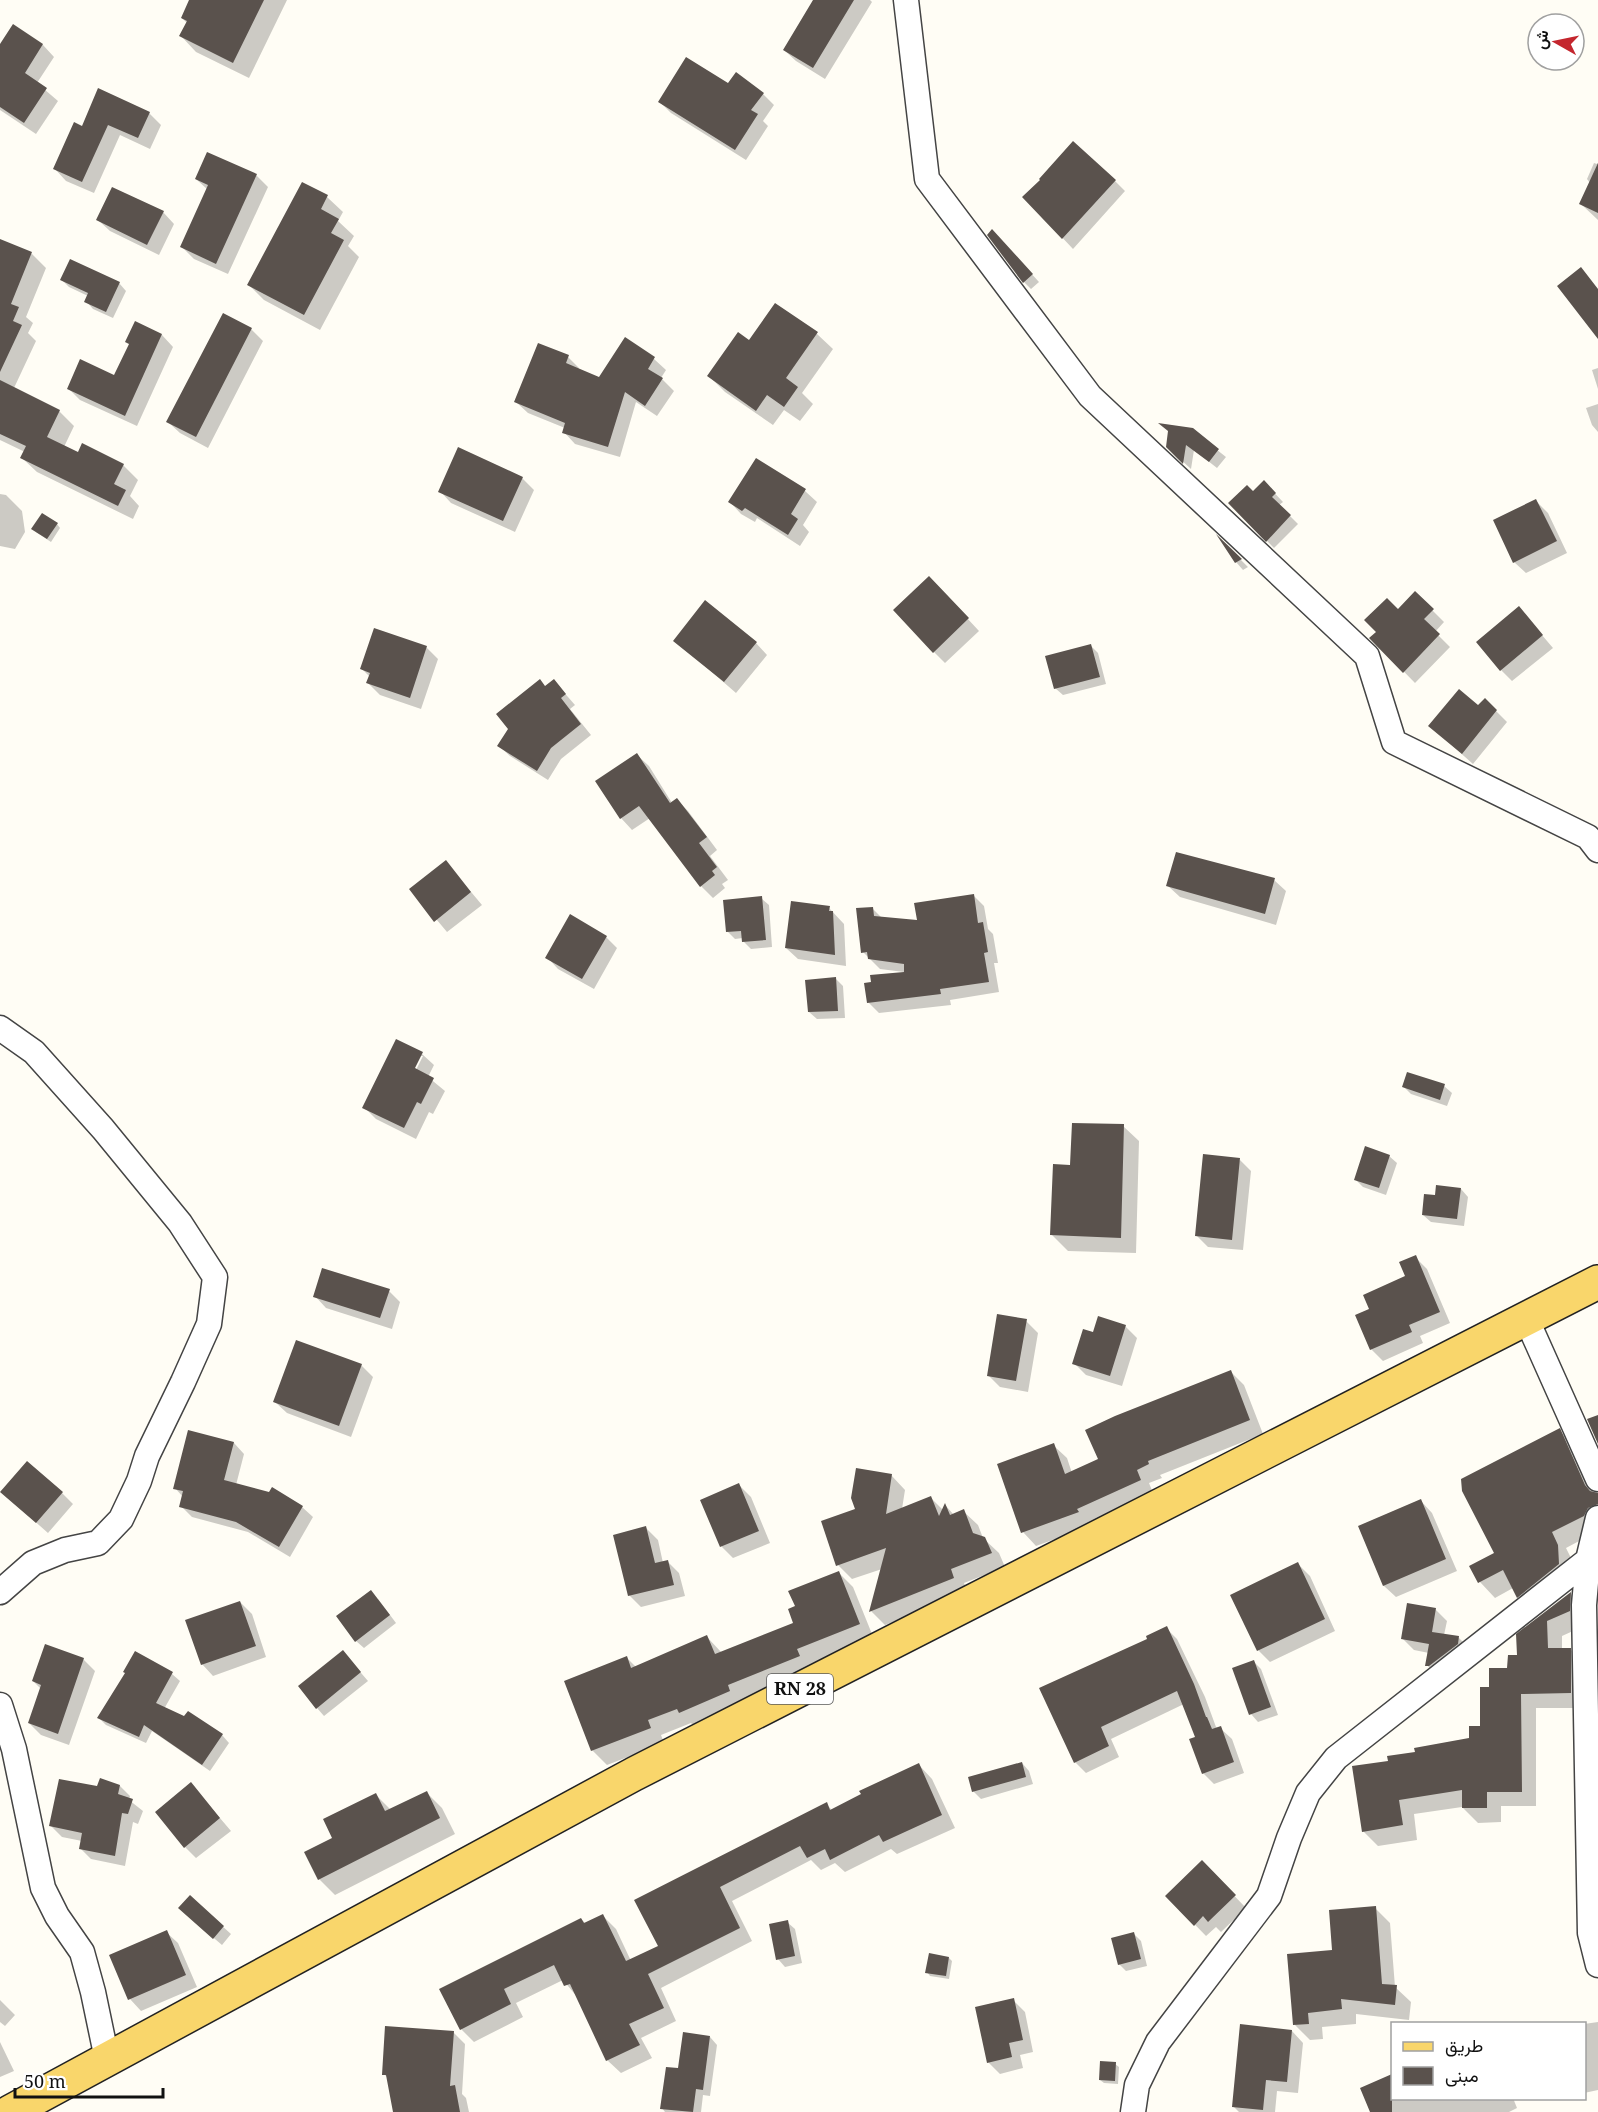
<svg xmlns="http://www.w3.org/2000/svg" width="1598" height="2112" viewBox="0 0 1598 2112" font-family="'Noto Serif',Vazirmatn,serif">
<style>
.shadow{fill:#0003;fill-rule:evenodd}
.building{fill:#5a524d}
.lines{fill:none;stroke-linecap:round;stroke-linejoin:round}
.minor-casing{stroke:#444;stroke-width:27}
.primary-casing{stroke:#222;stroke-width:36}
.minor{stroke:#fff;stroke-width:24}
.primary{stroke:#f9d66b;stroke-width:33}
.labels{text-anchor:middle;stroke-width:6;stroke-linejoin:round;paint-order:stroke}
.shield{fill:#fff;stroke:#585858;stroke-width:1.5}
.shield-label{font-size:18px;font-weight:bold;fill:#111}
</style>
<rect width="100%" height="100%" fill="#fffdf5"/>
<!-- shadow -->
<path class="shadow" d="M190,0H287L249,78L196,52L181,36L187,23L182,18Z
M815,0H870L872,2L825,79L796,61L784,50Z
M14,26L43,45L54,57L37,83L58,101L36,134L0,110V47Z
M728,85L763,94L774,105L763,121L768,126L746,160L671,113L660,102Z
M149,113L161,125L150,149L120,135L94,193L66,181L55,169L82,128Z
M1594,163L1597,164L1598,163V220L1581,204L1590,183L1587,179Z
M256,175L268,187L228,274L194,259L182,247L208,190L196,179Z
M1115,181L1125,191L1073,249L1024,197Z
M302,184L327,197L343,212L338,221L354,236L348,246L359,257L320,330L264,300L249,285Z
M163,212L174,224L159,255L110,231L98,220Z
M1000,239L1039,282L1031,289L1024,282Z
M0,241L32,254L46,268L26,317L33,323L28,333L36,341L14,388L59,411L74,426L64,447L79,454L123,465L138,480L130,496L139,506L133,519L37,472L22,458L25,452L0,440Z
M62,280L119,283L126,291L113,318L93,309L86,301L88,296L69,287Z
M775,305L817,334L833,349L802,393L813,404L800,421L784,410L773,425L725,392L709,376L749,342Z
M136,323L162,335L173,347L137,426L80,400L68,388L115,377L130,345Z
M251,329L263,341L208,448L180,433L168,422Z
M625,339L654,359L666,370L661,378L674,391L657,416L636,402L620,457L575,444L564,432L565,428L528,413L516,402L568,357L579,368L578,370L600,378Z
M1598,368V389L1592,370Z
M1598,404V432L1592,425L1586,408Z
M1192,430L1226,457L1217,468L1194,450L1191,469L1167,447Z
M756,460L805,491L817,502L803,525L809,532L800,546L757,518L755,522L741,514L730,502Z
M522,478L534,490L515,532L451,503L440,491Z
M1264,482L1283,502L1279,505L1298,524L1274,548L1230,503L1253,493Z
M0,494L6,495L22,511L25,532L15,549L0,546Z
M1536,501L1548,513L1567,553L1526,573L1514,562Z
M57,524L60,528L51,542L36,532Z
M1223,543L1241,560L1248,567L1243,570L1236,562Z
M941,590L979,631L945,663L934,652Z
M1415,593L1444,622L1435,632L1450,647L1415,683L1371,638Z
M1519,608L1553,648L1512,681L1501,670Z
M675,640L756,643L767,655L736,693Z
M1090,645L1098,653L1106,684L1063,695L1055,688Z
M426,647L438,659L421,709L380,695L368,683L370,677L362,669Z
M554,681L575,705L570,709L591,735L561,759L548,780L510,756L499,746L546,687Z
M1485,700L1507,722L1473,764L1430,726L1478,707Z
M637,755L649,766L672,803L677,800L688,811L717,850L710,856L728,880L722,884L725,888L713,898L701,886L650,818L632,830L621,818Z
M446,862L482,905L447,932L411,889Z
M1274,880L1286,891L1276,925L1180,897L1168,886Z
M973,895L984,906L988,929L993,934L998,963H994L999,992L950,1000L951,1005L879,1013L868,1002L904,972L880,969L863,952L872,908L882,918L919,922Z
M761,898L769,905L772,947L751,949L743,941V938L735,939L727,931Z
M829,908L844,924L846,966L798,959L786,948Z
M606,937L617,948L594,989L558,969L547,957Z
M836,979L843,986L845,1018L817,1019L809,1012Z
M422,1054L434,1065L428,1077L445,1091L433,1114L429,1112L416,1139L376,1119L364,1107ZM420,1056H423L413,1076L411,1074Z
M1444,1086L1452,1093L1447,1106L1411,1094L1404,1087Z
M1123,1126L1139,1141L1136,1253L1068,1251L1052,1235L1072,1166Z
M1389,1156L1397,1163L1386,1195L1363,1187L1356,1180Z
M1240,1160L1251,1171L1243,1250L1208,1247L1196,1235Z
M1461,1189L1468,1197L1464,1226L1431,1222L1423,1215L1436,1197Z
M1415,1257L1427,1269L1450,1323L1420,1336L1423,1343L1383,1361L1371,1349V1310L1407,1277Z
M389,1291L400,1302L392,1329L326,1308L315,1296Z
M1026,1321L1038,1333L1028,1392L1000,1387L988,1375Z
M1125,1326L1137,1338L1122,1386L1086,1375L1074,1363Z
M361,1365L373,1377L351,1437L287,1413L275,1402Z
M1231,1372L1244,1385L1263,1434L1160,1475L1162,1478L1149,1483L1153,1493L1090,1522L1091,1526L1036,1546L1023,1532L998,1465L1053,1445L1067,1458L1072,1473L1100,1460Z
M1559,1430L1575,1446L1598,1494V1531L1566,1548L1573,1562L1533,1612L1518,1597L1513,1588L1495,1598L1480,1582L1471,1567L1496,1553Z
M189,1432L234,1443L244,1454L236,1485L302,1507L313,1517L290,1557L248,1532L192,1517L181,1506L183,1497L175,1488Z
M891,1475L905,1490L902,1509L931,1498L943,1510L946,1506L954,1515L963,1511L978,1525L983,1538L999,1553L1005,1567L964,1583L968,1592L885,1625L871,1611L882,1569L852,1579L838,1565L857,1510Z
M739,1485L751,1497L770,1543L733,1558L722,1547L702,1501Z
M62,1493L73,1504L48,1533L14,1503Z
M1421,1501L1432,1513L1457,1571L1396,1597L1384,1586L1359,1527Z
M646,1528L658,1540L663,1563L668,1562L679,1573L685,1596L641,1607L629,1595Z
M1298,1564L1310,1576L1335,1631L1270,1662L1259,1651L1232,1595Z
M839,1573L853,1587L874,1639L811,1664L813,1671L741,1700L744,1706L695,1727L691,1723L661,1735L664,1743L607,1765L592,1750L627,1658L636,1667L707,1637L722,1653L795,1624L797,1607Z
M1571,1594L1585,1608L1584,1626L1562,1636V1649H1570L1585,1664L1586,1708H1536V1806H1501V1822L1478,1823L1462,1807L1414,1814L1417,1840L1378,1846L1363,1831L1389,1762L1470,1739L1482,1727L1491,1688L1509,1670L1518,1657V1635Z
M378,1599L396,1623L364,1648L356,1641Z
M240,1602L252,1614L266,1657L213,1676L202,1664Z
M1435,1609L1447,1621L1444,1635L1459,1638L1470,1649L1438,1677L1427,1665L1429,1653L1414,1650L1402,1638Z
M1166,1628L1177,1639L1205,1697L1216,1727L1218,1729L1220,1728L1232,1739L1244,1773L1214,1784L1203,1773L1196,1738L1184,1704L1111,1739L1119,1757L1086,1773L1075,1762L1149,1640Z
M343,1652L368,1681L324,1716L317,1708Z
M136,1653L172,1674L180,1681L164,1709L222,1735L229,1743L210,1771L152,1731L146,1743L106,1725L99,1718L127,1673Z
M83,1659L95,1671L69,1745L41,1735L29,1723L41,1689L33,1681Z
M1254,1662L1261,1669L1278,1715L1258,1722L1251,1714L1234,1669Z
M1022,1763L1029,1771L1033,1784L981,1799L973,1791Z
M919,1765L932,1779L955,1828L897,1854L891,1849L845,1872L835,1863L821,1870L811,1860L732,1901L752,1941L661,1988L676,2021L641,2038L652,2058L621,2073L607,2060L578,1998L563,1980L516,2003L523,2017L474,2042L461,2029L441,1989L581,1919L586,1924L603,1916L616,1929L631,1961L660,1947L636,1901L826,1804L832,1810Z
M191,1784L231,1831L196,1858L185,1847Z
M120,1786L130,1796L129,1800L143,1811L138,1824L133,1822L125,1866L91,1859L81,1849L82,1841L62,1837L51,1826L98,1788Z
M427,1793L442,1808L455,1834L335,1895L319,1879L334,1838L376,1795L391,1810Z
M1202,1862L1246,1908L1221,1932L1216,1927L1206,1936L1167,1896Z
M190,1897L231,1934L222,1945L188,1916Z
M1375,1908L1390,1923L1395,1987L1411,2002L1409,2020L1356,2014V2024L1322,2027L1323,2039L1310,2040L1295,2025L1333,1951Z
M787,1922L795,1929L802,1963L785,1967L778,1959Z
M166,1932L178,1943L197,1987L141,2011L130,1999Z
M1133,1933L1141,1941L1147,1966L1126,1971L1119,1964Z
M949,1958L952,1961L949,1979L930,1976L927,1972Z
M0,2000L15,2015L5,2026L0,2022Z
M1013,2000L1025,2012L1033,2052L1020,2055L1023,2068L1000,2074L988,2062Z
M1598,2022V2090L1584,2093V2024Z
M1292,2031L1303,2043L1298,2093L1277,2091L1275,2112H1239L1233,2106Z
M453,2032L465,2044L462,2094L466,2098L469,2112H395L388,2078L384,2074Z
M710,2037L717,2045L710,2096L703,2095L701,2112H665L662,2108L679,2070Z
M0,2042L14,2071L0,2077Z
M1115,2064L1119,2067L1118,2084L1104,2083L1100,2080Z
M1392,2076V2098H1513L1517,2108L1509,2112H1372L1362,2089Z"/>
<!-- building -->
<path class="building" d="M189,0H264L233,63L179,36L187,21L181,18Z
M813,0H854L813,68L783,50Z
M13,24L43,44L25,73L47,88L24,123L0,107V44Z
M686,57L728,83L736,72L764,93L751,110L758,114L735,150L658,102Z
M98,88L150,112L138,138L108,125L82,182L53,169L74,122L82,126Z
M1073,141L1116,180L1062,239L1022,197L1040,180L1039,179Z
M207,152L257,174L216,264L180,247L208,185L195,179Z
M1598,163V213L1579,204Z
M302,182L328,195L321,209L339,219L331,233L344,240L304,315L247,285Z
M112,187L164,211L147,245L96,220Z
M992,229L1033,274L1023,283L987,235Z
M0,239L32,252L11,304L19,307L13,321L22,325L0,372Z
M70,259L120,282L106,312L84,302L88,293L60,280Z
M1581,267L1598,289V339L1557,286Z
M775,303L818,332L786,378L798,387L784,407L767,395L756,411L707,376L738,332L749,340Z
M223,313L252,328L196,437L166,422Z
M135,321L162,334L125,416L67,389L80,359L114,375L129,344L125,342Z
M625,337L655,357L648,369L663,378L645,406L625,392L608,447L562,433L565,423L514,402L538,343L569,355L566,363L599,377Z
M0,380L60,410L47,437L78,452L82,443L124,464L114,484L126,490L118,506L20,458L26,446L0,434Z
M1158,423L1193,428L1219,449L1209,462L1186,445L1183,464L1166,447L1168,431Z
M458,447L523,477L503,521L438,492Z
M756,458L806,489L791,514L798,519L788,535L745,508L742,511L728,502Z
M1264,480L1276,493L1272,497L1291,515L1266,542L1228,503L1247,485L1253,491Z
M1536,499L1557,541L1513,563L1493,520Z
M42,513L58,523L47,539L31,529Z
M1216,534L1242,559L1235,563Z
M929,576L969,618L933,653L893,610Z
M1415,591L1434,609L1424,619L1440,634L1403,673L1369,638L1376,632L1364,620L1387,598L1398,609Z
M705,600L757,642L724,682L673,641Z
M1519,606L1543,635L1500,671L1476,642Z
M374,628L427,646L410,698L366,683L370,673L360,669Z
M1091,644L1100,677L1054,689L1045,656Z
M540,679L545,686L554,679L566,694L561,698L581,724L551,748L537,771L497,746L508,729L496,714Z
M1459,689L1478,705L1485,698L1497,710L1462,754L1428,726Z
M637,753L670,803L677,798L707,837L699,843L717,867L712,871L715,875L700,887L639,806L620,819L595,781Z
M1176,852L1275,878L1265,914L1166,886Z
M446,860L471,892L434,922L409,889Z
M974,894L978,923L983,922L988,952L984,953L989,982L940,989L941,994L867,1003L864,983L871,982L870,975L904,972V964L868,959L867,952L861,953L856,908L873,907L874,916L917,920L914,903Z
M762,896L766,940L742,942L741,931L726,932L723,900Z
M791,901L830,906L829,911H833L835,955L785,948Z
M570,914L607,936L582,979L545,958Z
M836,977L838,1011L808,1012L805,980Z
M396,1039L423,1052L415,1068L434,1078L421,1104L417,1102L404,1128L362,1108Z
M1407,1072L1445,1084L1440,1100L1402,1087Z
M1072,1123L1124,1124L1121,1238L1050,1235L1053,1164L1070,1165Z
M1365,1146L1390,1155L1379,1188L1354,1180Z
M1203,1154L1240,1158L1232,1240L1195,1236Z
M1436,1185L1461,1188L1457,1219L1422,1215L1424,1194L1435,1195Z
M1416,1255L1440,1312L1409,1325L1412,1332L1370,1350L1355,1315L1369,1309L1363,1295L1405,1276L1399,1262Z
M322,1268L390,1289L380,1318L313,1297Z
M997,1314L1027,1319L1016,1381L987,1376Z
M1098,1316L1126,1325L1110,1376L1072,1364L1083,1329L1093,1332Z
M296,1340L362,1364L339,1426L273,1402Z
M1231,1370L1250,1420L1148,1461L1149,1464L1137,1470L1141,1480L1077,1509L1079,1512L1021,1533L997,1464L1054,1443L1065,1474L1098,1459L1085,1430L1115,1416Z
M1598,1415V1444L1587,1419Z
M1560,1428L1585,1485L1590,1491L1598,1493V1504L1588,1508L1584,1516L1552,1532L1558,1545L1559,1564L1517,1598L1503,1570L1478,1583L1469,1566L1494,1553L1462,1491L1461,1479Z
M188,1430L234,1442L224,1480L269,1492L272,1487L303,1506L279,1547L236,1522L179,1507L183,1491L173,1489Z
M27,1461L63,1492L36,1523L0,1492Z
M856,1468L892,1474L886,1514L931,1496L939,1516L945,1503L950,1515L964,1509L973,1533L985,1537L992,1553L951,1569L954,1578L869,1612L886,1548L836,1566L821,1521L855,1509L851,1498Z
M739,1483L759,1531L720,1547L700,1500Z
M1421,1499L1446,1559L1383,1586L1358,1526Z
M646,1526L655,1563L668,1560L674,1585L628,1596L613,1535Z
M1298,1562L1325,1619L1257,1651L1230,1595Z
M839,1571L860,1624L797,1649L800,1656L728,1685L730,1691L679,1713L677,1709L648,1720L651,1728L591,1751L564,1681L627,1656L631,1668L707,1635L715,1654L793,1623L788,1609L795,1606L788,1591Z
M371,1590L390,1615L355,1642L336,1616Z
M1571,1592L1570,1611L1547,1621L1548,1648H1571V1693L1521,1694L1522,1792H1487V1808H1462V1790L1399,1800L1403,1825L1362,1832L1352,1766L1388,1761L1387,1756L1415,1752L1414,1748L1469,1738V1726H1480V1687H1489V1668H1507L1508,1655H1517L1516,1634Z
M240,1601L256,1646L201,1665L185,1620Z
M1407,1603L1436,1608L1432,1632L1459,1636L1458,1644L1429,1666H1425L1429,1644L1401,1639Z
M1167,1626L1194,1684L1206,1717H1207L1212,1729L1221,1726L1234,1762L1202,1774L1189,1739L1195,1737L1177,1691L1101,1727L1109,1746L1074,1763L1039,1688L1147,1639L1146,1636Z
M45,1644L84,1658L58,1734L28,1723L41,1685L32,1681Z
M343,1650L361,1672L316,1709L298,1686Z
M135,1651L173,1672L156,1703L184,1716L188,1711L223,1734L202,1765L144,1725L139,1737L97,1718L125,1673L123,1672Z
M1254,1660L1271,1707L1249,1715L1232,1668Z
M1022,1762L1026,1777L972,1792L968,1777Z
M919,1763L942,1815L883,1842L879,1835L830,1860L825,1849L807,1858L800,1846L720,1887L740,1928L648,1974L664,2008L629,2024L640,2045L606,2061L570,1984L564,1986L554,1965L504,1989L511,2004L460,2030L439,1989L581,1918L584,1923L603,1914L626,1961L658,1946L634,1900L827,1802L830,1810L861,1794L859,1791Z
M100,1778L120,1785L118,1794L133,1799L128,1814L122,1813L115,1856L79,1849L82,1833L49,1826L59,1779L97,1786Z
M191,1782L220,1818L184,1848L155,1812Z
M427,1791L440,1818L318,1880L304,1852L332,1838L323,1819L376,1793L385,1811Z
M1202,1860L1236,1895L1208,1922L1203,1916L1194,1926L1165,1896Z
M190,1895L224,1926L213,1939L178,1908Z
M1376,1906L1382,1984L1397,1985L1395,2005L1341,1999L1342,2009L1308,2013L1309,2024L1293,2025L1287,1954L1332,1950L1329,1910Z
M788,1920L795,1956L776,1960L769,1924Z
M167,1930L186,1975L128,2000L109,1955Z
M1134,1932L1141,1959L1118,1965L1111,1938Z
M929,1953L949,1957L946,1976L925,1973Z
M1014,1998L1023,2040L1009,2043L1012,2057L987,2063L975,2007Z
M1240,2024L1292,2030L1287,2082L1266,2080L1263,2110L1232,2107Z
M385,2026L454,2031L450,2086L455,2085L460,2112H393L386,2075H382Z
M683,2032L710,2036L703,2090L696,2089L693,2112L660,2109L666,2067L678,2068Z
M1100,2061L1116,2062L1115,2081L1099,2080Z
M1392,2074V2112H1370L1360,2088Z"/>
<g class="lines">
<defs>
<path id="minor" d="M906,0L927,179L1090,396L1367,656L1394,742L1588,837L1598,850
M0,1028L34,1052L103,1129L180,1223L215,1277L209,1324L183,1382L147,1456L139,1481L121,1519L98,1543L65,1550L33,1563L0,1592
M1526,1318L1598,1479
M1598,1518L1588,1560L1584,1605L1590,1933L1598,1965
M0,1705L14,1749L43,1888L57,1916L82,1952L93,1992L107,2059
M1133,2112L1137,2085L1158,2042L1269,1896L1289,1838L1308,1793L1336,1758L1588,1560"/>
<path id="primary" d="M10,2112L634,1774L1598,1282"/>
</defs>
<!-- minor casing -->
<use href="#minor" class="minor-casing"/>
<!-- primary casing -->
<use href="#primary" class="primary-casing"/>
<!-- minor -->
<use href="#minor" class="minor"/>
<!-- primary -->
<use href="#primary" class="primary"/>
</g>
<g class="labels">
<!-- shield labels -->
<rect class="shield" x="767" y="1674" width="66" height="30" rx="4.5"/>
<g class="shield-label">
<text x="800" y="1695">RN 28</text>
</g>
</g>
<!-- legend -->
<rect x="1391" y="2022" width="195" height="78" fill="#ffffff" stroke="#a0a0a0" stroke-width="1.5"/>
<rect x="1403" y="2042" width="30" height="9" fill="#f9d66b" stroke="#a0a0a0" stroke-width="1.5"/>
<text x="1445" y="2052" font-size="18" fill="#111111">طريق</text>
<rect x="1403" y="2067" width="30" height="18" fill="#5a524d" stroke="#a0a0a0" stroke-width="1.5"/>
<text x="1445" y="2082" font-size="18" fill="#111111">مبنى</text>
<!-- north arrow -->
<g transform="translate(1556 42) rotate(279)"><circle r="28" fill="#ffffff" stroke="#a0a0a0" stroke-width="1.5"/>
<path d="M0-4.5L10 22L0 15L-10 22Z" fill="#c4262e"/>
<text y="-9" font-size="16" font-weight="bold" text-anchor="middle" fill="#111111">ش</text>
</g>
<!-- scale -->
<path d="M15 2088v9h148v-9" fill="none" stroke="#111111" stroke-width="3"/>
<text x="24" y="2088" font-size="18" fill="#111111" stroke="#ffffff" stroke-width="4.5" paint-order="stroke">50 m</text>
</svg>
